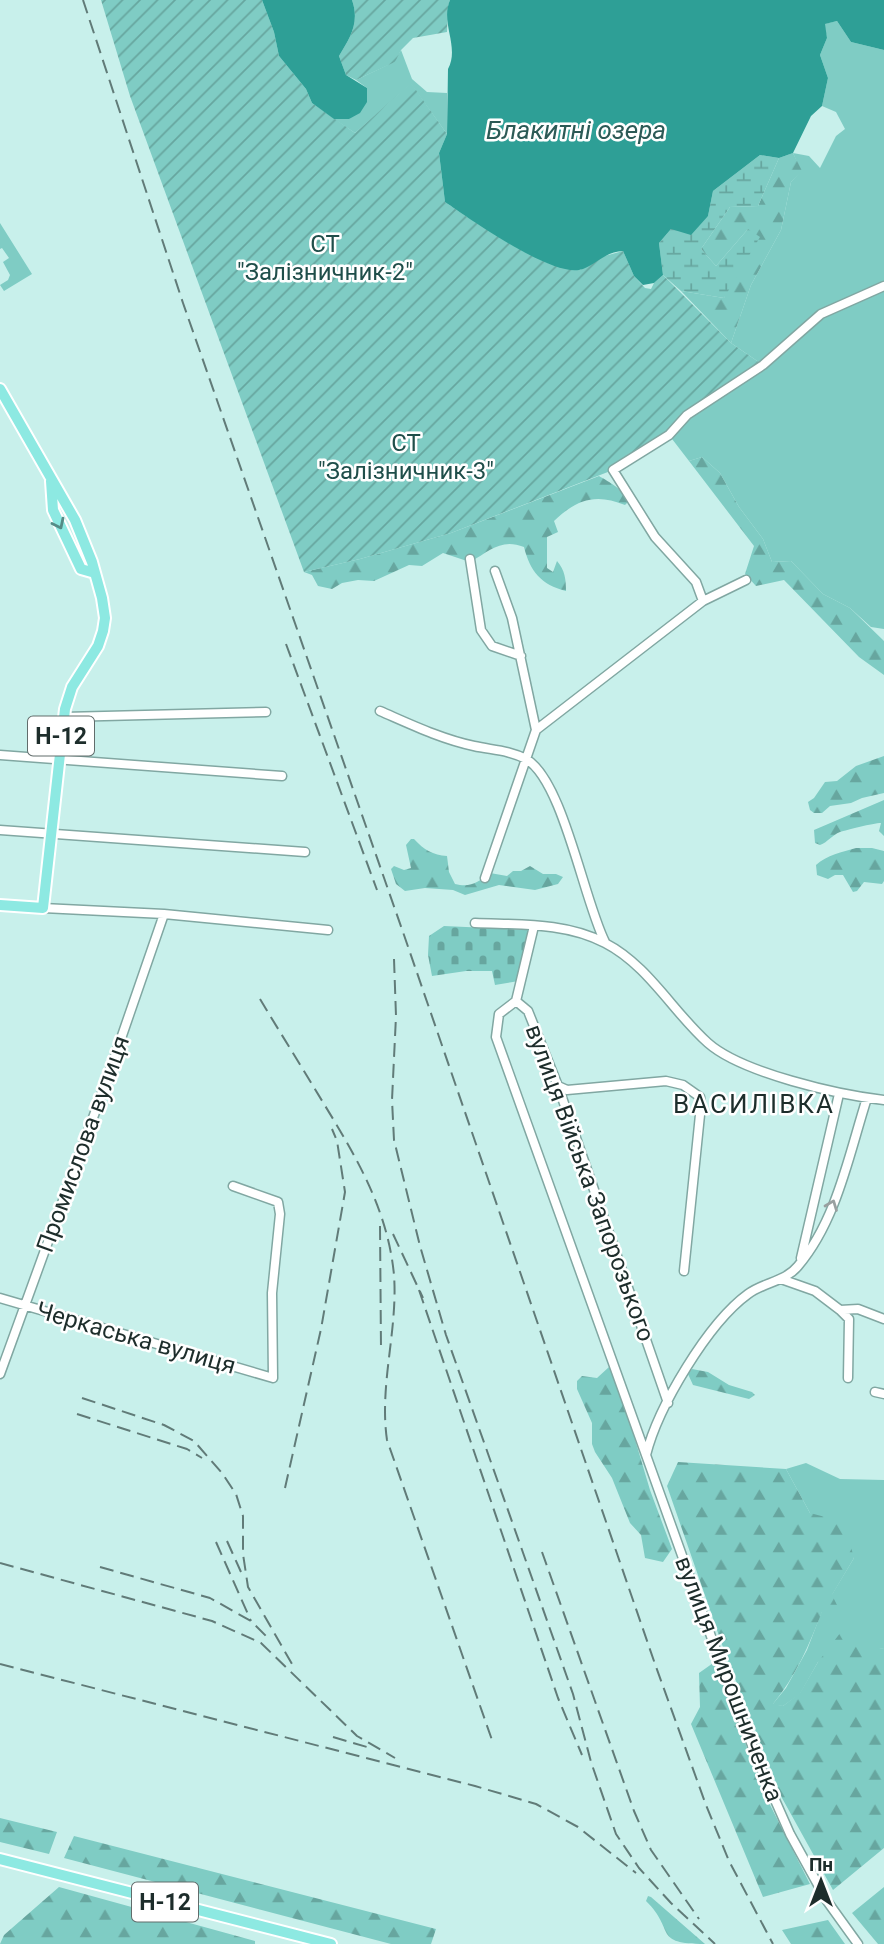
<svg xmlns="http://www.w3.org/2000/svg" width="884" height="1944" viewBox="0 0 884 1944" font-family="Roboto,sans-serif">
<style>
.green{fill:#7fccc4}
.forest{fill:url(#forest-firs)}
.wetland{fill:url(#wetland-marsh)}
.cemetery{fill:url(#cemetery-stones)}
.garden{fill:url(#garden-furrows)}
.water{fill:#2e9f96}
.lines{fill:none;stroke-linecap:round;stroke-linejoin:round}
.minor-casing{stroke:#81a7a2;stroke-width:11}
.major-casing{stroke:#fff;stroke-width:14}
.minor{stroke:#fff;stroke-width:8}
.major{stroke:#8de9e2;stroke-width:10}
.rail{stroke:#617b78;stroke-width:2;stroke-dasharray:14 7;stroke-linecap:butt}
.oneway{stroke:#558b86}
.oneway2{stroke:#99a0a0}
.labels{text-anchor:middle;stroke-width:5;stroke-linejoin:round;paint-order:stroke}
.shield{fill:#fff;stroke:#616c6b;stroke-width:2}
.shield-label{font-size:23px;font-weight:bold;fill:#1d2d2b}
.park-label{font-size:24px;fill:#1f4e4a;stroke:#fff}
.street-label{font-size:24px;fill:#1d2d2b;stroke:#fff}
.water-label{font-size:26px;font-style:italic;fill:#2c5a56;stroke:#fff}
.neighbourhood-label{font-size:26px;letter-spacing:2px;fill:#1d2d2b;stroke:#fff}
</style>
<defs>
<pattern id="forest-firs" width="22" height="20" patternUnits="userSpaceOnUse" patternTransform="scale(1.75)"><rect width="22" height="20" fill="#7fccc4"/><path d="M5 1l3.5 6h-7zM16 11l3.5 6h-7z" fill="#67a69f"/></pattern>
<pattern id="wetland-marsh" width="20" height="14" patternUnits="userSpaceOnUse" patternTransform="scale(1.75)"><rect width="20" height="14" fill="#7fccc4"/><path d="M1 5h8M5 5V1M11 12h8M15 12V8" fill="none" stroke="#67a69f"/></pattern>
<pattern id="cemetery-stones" width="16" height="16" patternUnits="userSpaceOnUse" patternTransform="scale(1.75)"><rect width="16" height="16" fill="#7fccc4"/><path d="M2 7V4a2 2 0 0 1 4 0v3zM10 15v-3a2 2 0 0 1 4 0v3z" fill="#67a69f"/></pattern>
<pattern id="garden-furrows" width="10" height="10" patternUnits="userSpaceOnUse" patternTransform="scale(1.75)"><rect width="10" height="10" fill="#7fccc4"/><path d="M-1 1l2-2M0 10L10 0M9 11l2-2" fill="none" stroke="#67a69f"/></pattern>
</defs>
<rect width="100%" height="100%" fill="#c8f0eb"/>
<!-- green -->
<path class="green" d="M837,21L851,42L884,50V629L871,627L850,608L823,594L791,561L772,562L763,539L739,507L720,473L702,457L689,461L669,435L687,415L763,365L731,343L751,285L781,230L791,182L801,171L793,153L809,156L820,168L836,136L845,129L836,112L822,106L828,78L820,55L827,38L824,24Z
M401,50L412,79L427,92L447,93V134L411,84L355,133L334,119H349L367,88L356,80L394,62Z
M0,223L32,274L4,291L0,285L8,280L10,275L3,262L9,258L2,248L0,249Z
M806,1463L840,1479L884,1480V1648L818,1662L800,1694L783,1706L772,1705L786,1688L807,1650L822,1611L854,1558L810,1513L786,1469Z"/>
<!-- forest -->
<path class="forest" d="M793,153L802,171L791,182L781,230L751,285L731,343L681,291L724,298L748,229L716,266L701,249L730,207L758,206L779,158Z
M702,457L720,473L739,507L763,539L772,562L791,561L823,594L850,608L884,641V675L859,657L784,580L756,586L745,574L754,546L689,461Z
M599,476C609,482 625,490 628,502L625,505C596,493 577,499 554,521L558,532L547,537V568L553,572L557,561C565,570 566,580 566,591C541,585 530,571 524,547C501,538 490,551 470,562L443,553L422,566L409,565L374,581L358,580L342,583L332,589L318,586L312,575L304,572L360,559L451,533Z
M884,756V793L862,798L851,803L830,806L822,813H814L810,810L808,802L814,798L825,782L837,781L856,766Z
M884,800V836L879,831L881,823C873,823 847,830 840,832C832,835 828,842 820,845L815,843L814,830Z
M411,839H414C424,850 433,855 447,856L449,872L455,884C471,888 478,882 490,873L507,876L513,871H521L530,866L543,874H556L563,877L558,884L535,890L499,885L465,895L453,890L425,888L405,891L396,884L391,869L394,866L404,870L411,868L406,845Z
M856,848H872L884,851V881L882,884L864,882L857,891L853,892L843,875H835L828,879L817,875L816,865C827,855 842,852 856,848Z
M609,1367L618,1382L650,1490L672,1549L663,1562L645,1558L641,1535L630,1523L612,1478L595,1452L592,1444V1423L577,1389V1381L582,1376L597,1378Z
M692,1369L708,1372L729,1385L752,1392L755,1395L749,1399L693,1385L688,1374Z
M678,1462L786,1469L810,1513L844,1522L854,1558L832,1595L839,1609L822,1612C809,1645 796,1676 773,1704L783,1706L800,1693L818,1662L844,1628L876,1649L884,1648V1848L833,1890L782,1798L725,1653L667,1486Z
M716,1661L761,1787L810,1884L763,1897L691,1724L700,1707L699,1673Z
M0,1818L57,1832L49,1854L0,1842Z
M74,1836L436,1929L431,1944H391L64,1858Z
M59,1887L255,1941V1944H0L4,1935Z
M884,1887V1944H878L852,1913Z
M648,1896L651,1897L705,1944C652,1944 676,1930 646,1901Z
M828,1920L845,1944H791L782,1930Z"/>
<!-- wetland -->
<path class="wetland" d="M760,155L779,158L758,206L730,207L701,249L716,266L748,229L760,237L724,298L681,291L663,275L659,243L671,229L708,216L713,191Z"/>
<!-- cemetery -->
<path class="cemetery" d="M444,926L530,930L519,981L495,985L492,971H466L432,976L428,955L429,936Z"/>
<!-- garden -->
<path class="garden" d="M101,0H262L274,32L279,56L306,89L312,103L355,133L411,83L447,134L439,153L445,202L467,217L580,270L601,257L623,251L634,276L645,288L651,289L654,283L663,275L731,343L763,365L687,415L669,435L613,470L451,533L360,559L304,572L130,96Z
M352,0H450L448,6L447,32L413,38L401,50L395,62L356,80L346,75L339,56C350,38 360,23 352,0Z"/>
<!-- water -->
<path class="water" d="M262,0H352C360,23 350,38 339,56L346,75L367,88V102L360,113L349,119H334L312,103L306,89L279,56L274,32Z
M450,0H884V50L851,42L837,21L825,24L827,38L820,55L828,78L822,106L811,116L793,153L779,158L760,155L713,191L708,216L691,235L671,229L659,243L663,275L654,283L643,285L634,276L623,251C605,251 594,267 579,270C549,275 470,219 445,202L439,153L447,134L448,69C460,47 440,23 450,0Z"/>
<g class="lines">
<defs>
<path id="minor" d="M470,559L481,630L492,646L521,656
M495,571L512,618L536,730
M703,601L696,582L655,537L613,470L669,435L687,415L763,365L821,314L884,286
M380,711C410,724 441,739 474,746C492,750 509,750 526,759C563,780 584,901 605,942
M64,717L266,712
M0,755L282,776
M0,830L305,852
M485,878L536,730L703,601L746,580
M43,908L164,914L328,930
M475,923C518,925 566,922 605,943C648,965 673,1012 708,1043C742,1073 839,1095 884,1100
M534,926L516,1001L528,1011L558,1086L668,1403
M516,1001L499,1014L496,1037L646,1455
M558,1086L567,1090L666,1081L683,1085L700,1097L701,1105L684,1271
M801,1258L839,1094
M781,1279L815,1291L840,1310L858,1309L884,1319
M0,1298L273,1378L272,1293L280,1214L278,1202L233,1186
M840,1310L849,1319L848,1378
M0,1374L106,1082L164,914
M875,1392L884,1394
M858,1944L827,1901L790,1834L760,1766L722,1667L646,1455C658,1407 708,1323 748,1294C764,1282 785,1282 798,1266C837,1220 849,1154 867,1098"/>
<path id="major" d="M0,389L75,520L92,562L102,598L105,618L103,631L98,646L72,687L65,709L43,908L0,905
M51,481L53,510L81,569L95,573
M0,1859L331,1944"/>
</defs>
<!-- minor casing -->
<use href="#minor" class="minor-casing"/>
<!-- major casing -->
<use href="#major" class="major-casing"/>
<!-- minor -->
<use href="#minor" class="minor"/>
<!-- major -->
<use href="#major" class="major"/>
<!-- rail -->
<path class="rail" d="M83,0L183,303L404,935L655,1664L706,1805L729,1861L773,1944
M286,644L377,890
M394,959L396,1016L392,1100L394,1140L420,1246L446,1335L573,1694L591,1762L616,1834L639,1868L671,1903L715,1944
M260,999C281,1034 303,1069 324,1104C357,1158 388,1211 394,1275C398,1330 379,1385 387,1440L492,1740
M380,1226L381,1349
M393,1234L423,1298
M419,1290L558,1698L582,1755
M82,1398L164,1425L194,1441L222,1473L236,1494L243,1516V1554L248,1587L292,1664
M77,1414L187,1449L202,1458
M285,1488L321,1329L345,1192L337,1141L332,1129
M227,1541L241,1572
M216,1542L251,1621
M542,1552L634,1811L651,1850L699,1919
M0,1563L212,1621L261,1643L357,1736L395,1758
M100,1567L210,1598L251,1621L269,1639
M0,1664L475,1786L536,1804L578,1827L636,1873
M333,1737L367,1747"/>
</g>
<!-- one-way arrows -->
<defs><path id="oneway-chevron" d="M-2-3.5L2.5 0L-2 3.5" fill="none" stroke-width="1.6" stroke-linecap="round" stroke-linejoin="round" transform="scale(1.75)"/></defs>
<use class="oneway" href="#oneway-chevron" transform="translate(59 524) rotate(64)"/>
<use class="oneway2" href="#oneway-chevron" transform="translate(832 1205) rotate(-69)"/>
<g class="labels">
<!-- shield labels -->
<g class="shield">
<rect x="28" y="716.5" width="66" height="39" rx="5"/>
<rect x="132" y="1882.5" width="66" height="39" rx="5"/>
</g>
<g class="shield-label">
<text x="61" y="744">Н-12</text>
<text x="165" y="1910">Н-12</text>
</g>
<!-- park labels -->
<g class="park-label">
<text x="325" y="252">СТ<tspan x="325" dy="28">"Залізничник-2"</tspan></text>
<text x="406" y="451">СТ<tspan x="406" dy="28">"Залізничник-3"</tspan></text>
</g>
<!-- street labels -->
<g class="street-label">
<text transform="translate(83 1144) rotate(-70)" y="8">Промислова вулиця</text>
<text transform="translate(590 1183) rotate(70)" y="8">вулиця Війська Запорозького</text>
<text transform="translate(136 1338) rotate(16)" y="8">Черкаська вулиця</text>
<text transform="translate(729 1679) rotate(69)" y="8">вулиця Мирошниченка</text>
</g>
<!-- water labels -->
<g class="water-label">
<text x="576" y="139">Блакитні озера</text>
</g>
<!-- neighbourhood labels -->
<g class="neighbourhood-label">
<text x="754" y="1113">ВАСИЛІВКА</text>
</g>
</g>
<!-- north arrow -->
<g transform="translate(821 1881)" stroke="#ffffff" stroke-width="5" paint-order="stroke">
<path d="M0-5L12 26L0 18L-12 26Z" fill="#1d2d2b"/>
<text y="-10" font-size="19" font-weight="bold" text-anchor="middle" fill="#1d2d2b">Пн</text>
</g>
</svg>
